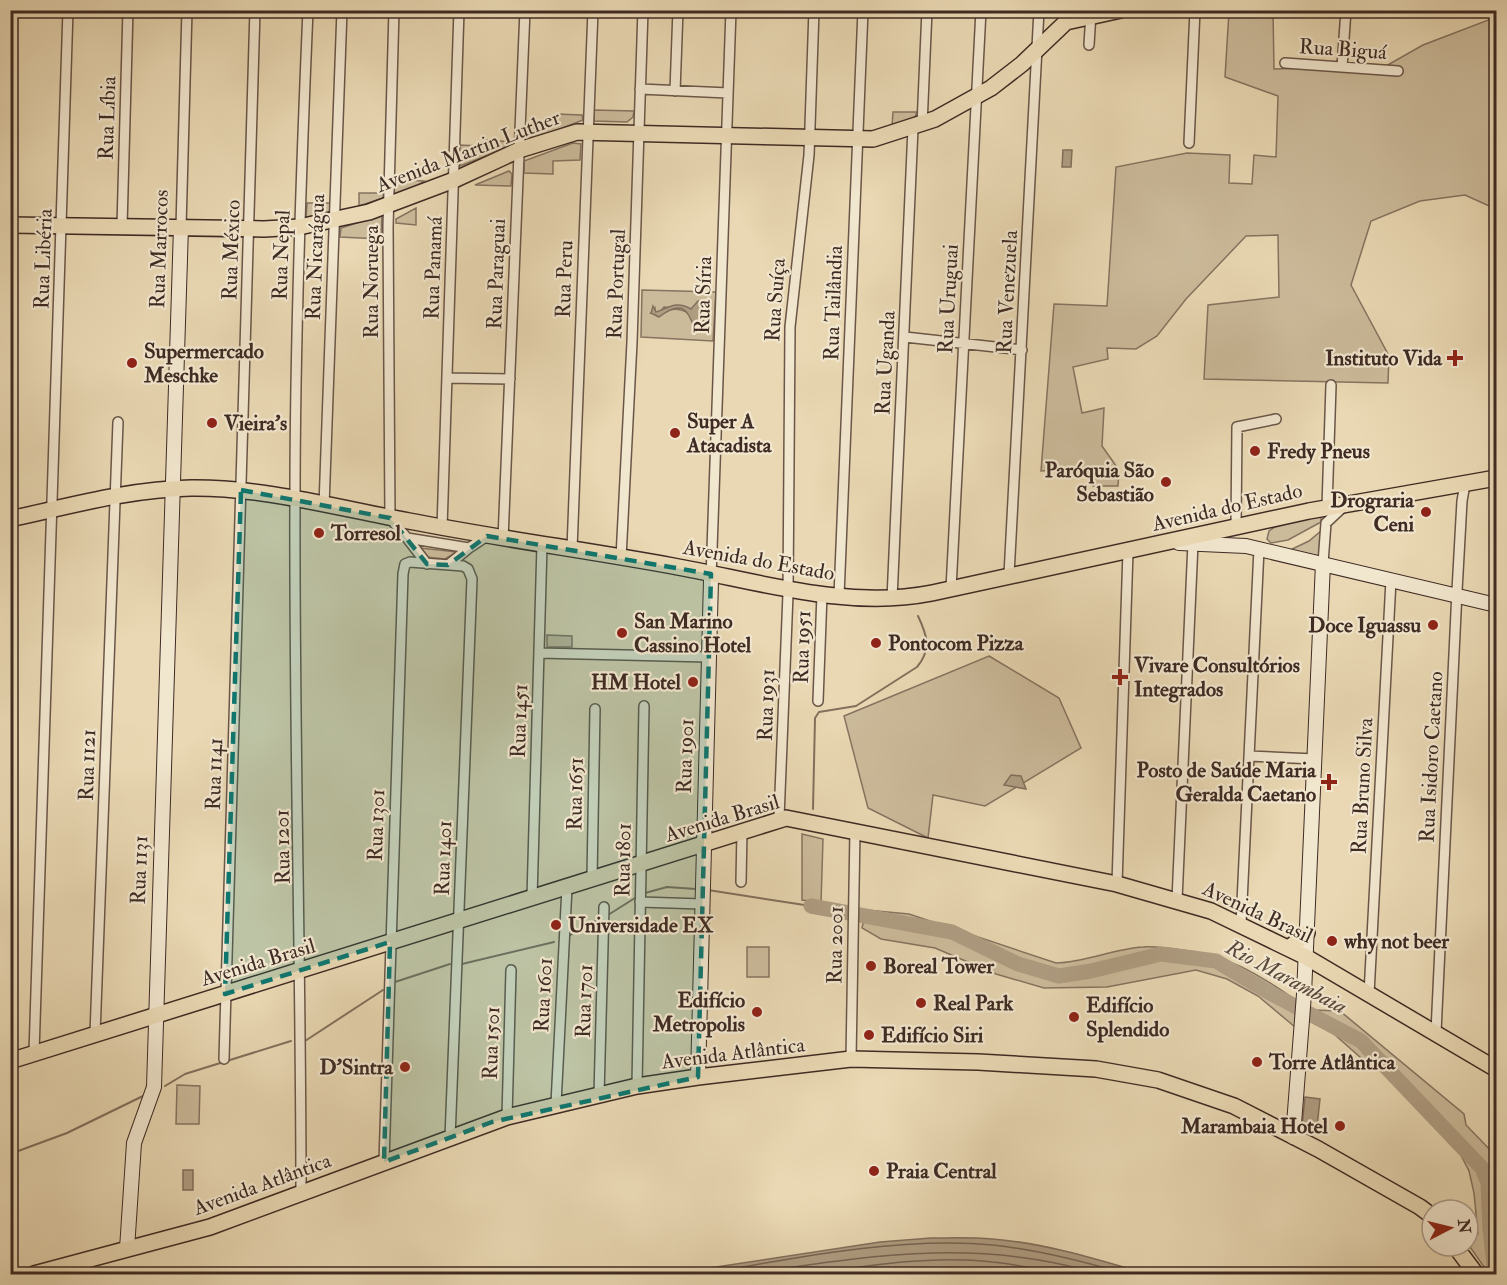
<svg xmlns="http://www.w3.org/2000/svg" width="1507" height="1285" viewBox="0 0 1507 1285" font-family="'IM FELL Double Pica',serif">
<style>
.green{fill:#ccbb9b;stroke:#867360;stroke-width:1.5;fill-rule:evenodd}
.water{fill:#af9d82;stroke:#826f5c;stroke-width:1.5}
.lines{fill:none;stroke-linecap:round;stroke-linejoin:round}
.shore{stroke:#776453;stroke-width:1.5}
.stream{stroke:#826f5c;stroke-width:2}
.river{stroke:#af9d82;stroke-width:15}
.street-casing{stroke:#6a5648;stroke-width:12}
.secondary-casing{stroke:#3f2b24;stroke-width:16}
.primary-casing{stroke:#3f2b24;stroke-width:18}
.street{stroke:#f1e6ce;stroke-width:9}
.secondary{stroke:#f1e6ce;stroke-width:14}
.primary{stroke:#e9d8b3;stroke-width:15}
.marked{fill:#0f766e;fill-opacity:0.2;stroke:#0f766e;stroke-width:4.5;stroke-dasharray:12 8;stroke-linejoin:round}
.poi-dot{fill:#8f2418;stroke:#f1e6ce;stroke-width:2}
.labels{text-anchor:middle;stroke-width:4.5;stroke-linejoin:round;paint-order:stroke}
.street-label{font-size:21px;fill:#3f2b24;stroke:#f1e6ce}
.poi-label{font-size:21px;font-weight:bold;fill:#3f2b24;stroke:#f1e6ce;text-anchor:start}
.water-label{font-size:22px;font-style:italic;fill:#5b483c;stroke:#f1e6ce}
</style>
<rect width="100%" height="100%" fill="#e9d8b3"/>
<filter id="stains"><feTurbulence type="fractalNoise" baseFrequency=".00333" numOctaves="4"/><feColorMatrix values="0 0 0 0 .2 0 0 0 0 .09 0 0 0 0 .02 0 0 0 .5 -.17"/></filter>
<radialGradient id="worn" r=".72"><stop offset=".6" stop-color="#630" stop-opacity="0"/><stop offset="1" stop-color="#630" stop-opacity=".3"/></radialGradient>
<!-- green -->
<path class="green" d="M1229,11H1273L1274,69L1386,66L1423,45L1496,17V209L1465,195L1420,201L1371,221L1351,285L1389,356L1388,383L1204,379L1208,305L1279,297L1278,235L1246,236L1186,299L1157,336L1136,349L1107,348L1108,359L1073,367L1082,413L1104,408L1102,446L1119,470L1118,486H1093L1090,468L1041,471L1054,304L1107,306L1116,167L1187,153L1230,155L1229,183L1252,184L1254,155L1276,157L1278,96L1225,77Z
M594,110L634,111L633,117L627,122L594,121Z
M893,112H917L915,117L892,126Z
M556,114L582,115L583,120L526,142L527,124H555Z
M484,140L514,142L510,147L460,166L459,145L483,146Z
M573,143L581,144L580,160L553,161V174L524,173V161Z
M509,171L512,174L511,186L475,185Z
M395,179L424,181L410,191L394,194Z
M359,193H384L383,198L359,206Z
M307,203H331V211L306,218Z
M416,208V225L396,223V219Z
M382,215L381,239L340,237L341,228Z
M642,290L716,292L713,341L641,337ZM704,306L703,325L693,324V317C680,304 668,311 651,313L655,308V312H660L664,307L691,309Z
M1321,515V522L1288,540L1271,543L1267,539L1269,531L1275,527Z
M1321,531L1320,558L1288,551L1309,541Z
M420,548L457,552L445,559L427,557Z
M547,635L572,636V647H547Z
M989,656L1059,698L1081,748L985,806L933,795L928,838L868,808L844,716Z
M802,834L823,839L821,903L802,900Z
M866,910L909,914L1056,963C1086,962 1113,949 1143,947C1153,946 1164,948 1175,949C1226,954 1255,972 1296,1000L1295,1027L1258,996L1227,979L1196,970L1107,987L1044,988L996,974L935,948L881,939L862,928Z
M747,947H769V977H747Z
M1314,1010L1340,1011L1464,1114L1466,1125L1496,1156V1274H1489L1468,1244V1239L1478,1234L1474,1193L1469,1171L1451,1136L1391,1077L1361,1058L1326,1027L1315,1024Z
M177,1085L200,1086L199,1124H176Z"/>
<!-- water -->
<path class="water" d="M1063,150H1072L1071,167H1062Z
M698,301L703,302C706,310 705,324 699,330H695C688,308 681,300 659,317L651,313L653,306L656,312C669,308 676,300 691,309Z
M1011,775L1021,776L1026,789L1004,785Z
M1305,1097L1320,1099L1317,1127L1302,1126Z
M183,1170H193V1190H183Z
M931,1238C951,1238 971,1237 992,1239C1045,1243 1096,1259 1147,1274H670L880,1242Z"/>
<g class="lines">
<!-- shore -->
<path class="shore" d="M704,1274C793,1258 902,1236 993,1245C1038,1250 1082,1261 1126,1274
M745,1274C870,1256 976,1237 1100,1274
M809,1274C869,1266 931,1255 992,1262C1016,1264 1040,1270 1064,1274"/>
<!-- stream -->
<path class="stream" d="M813,809L815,718L819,712L856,706L917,667C932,649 927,635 918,616
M708,890L811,906
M645,893L667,887L696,889
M608,915L635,898
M570,935L598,920
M462,964L554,942
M395,982L450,964
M305,1041L383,990
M165,1086L185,1074L291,1041
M10,1154L67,1133L143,1096"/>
<!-- river -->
<path class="river" d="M811,906L952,932L1018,964L1059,976L1091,971L1161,954L1216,961L1270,993L1361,1041L1482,1168L1488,1183L1490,1229L1495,1274"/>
<defs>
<path id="street" d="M394,10L388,227L390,518L407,538L469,548L487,536
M1089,45L1091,13
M1285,63L1398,71
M1342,67L1346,10
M640,89L728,93
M675,91L678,10
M922,125L927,10
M1189,143L1195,10
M122,226L128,10
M181,227L187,10
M905,337L1022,350
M447,378L510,379
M324,506L342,10
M1327,507L1331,385
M1236,526L1237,427L1276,419
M442,528L459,10
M407,538L427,564
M503,539L525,10
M572,549L593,10
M621,558L632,342L643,10
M1323,563L1326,523L1342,508
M448,565L469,548
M1009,575L1039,10
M711,578L731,10
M951,589L981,10
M839,596L863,10
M892,599L913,128
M539,653L709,657
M818,701L822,594
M1249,756L1315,759
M779,818L788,594L790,327L809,155L814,10
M592,879L595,709
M741,882L742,831
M1117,884L1128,551
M532,898L542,545
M1177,900L1193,543
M640,902L702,904
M1241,923L1259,549
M1369,994L1391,580
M1436,1032L1457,591L1462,501L1465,484
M95,1034L118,422
M34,1053L68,10
M224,1059L255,10
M851,1059L855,831
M637,1086L644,706
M599,1095L604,907
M556,1104L567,887
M507,1117L511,970
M384,1162L403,574L405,564L410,562L463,566L468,569L472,579L450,1138
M301,1194C301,962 294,730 295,498C295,335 301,173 308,10"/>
<path id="secondary" d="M1179,543L1246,546L1496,605
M698,1077L711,580
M1293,1137L1304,994L1323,563
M127,1249L134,1143L154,1087L181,227"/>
<path id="primary" d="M10,225L264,229L299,227L369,212L454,180L519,150L577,132L873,139L935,119L991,88L1022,64L1066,22L1121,10
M10,519C70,506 130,489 191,488C262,487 338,508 409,521C496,538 585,550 673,566C757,581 846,610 932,593L1309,511L1496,478
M1289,948L1307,933
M10,1061L786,818L1117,884L1211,911L1306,957L1496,1069
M1455,1246L1476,1274
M34,1274L210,1227L507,1117L637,1086L698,1077L851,1059L978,1062L1096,1069L1158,1080L1234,1106L1318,1149L1420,1207L1432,1216"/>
</defs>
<!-- street casing -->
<use href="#street" class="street-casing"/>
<!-- secondary casing -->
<use href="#secondary" class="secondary-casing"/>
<!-- primary casing -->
<use href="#primary" class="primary-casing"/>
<!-- street -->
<use href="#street" class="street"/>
<!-- secondary -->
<use href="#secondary" class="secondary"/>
<!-- primary -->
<use href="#primary" class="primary"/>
</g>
<!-- marked area -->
<path class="marked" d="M241,490L390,518L427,564L448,565L487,536L711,574L698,1077L492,1122L384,1162L390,942L225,994Z"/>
<!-- markers -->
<g class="poi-dot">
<path d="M1452 349h6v6h6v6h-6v6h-6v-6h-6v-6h6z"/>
<circle cx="132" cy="363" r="6"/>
<circle cx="212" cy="423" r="6"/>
<circle cx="675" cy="433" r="6"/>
<circle cx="1255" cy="451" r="6"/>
<circle cx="1166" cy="482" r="6"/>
<circle cx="1426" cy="512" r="6"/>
<circle cx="319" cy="533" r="6"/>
<circle cx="1433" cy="625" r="6"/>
<circle cx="622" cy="633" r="6"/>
<circle cx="876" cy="643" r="6"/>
<path d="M1117 668h6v6h6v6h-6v6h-6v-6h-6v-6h6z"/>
<circle cx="693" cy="682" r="6"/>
<path d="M1326 773h6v6h6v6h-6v6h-6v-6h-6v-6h6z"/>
<circle cx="556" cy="925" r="6"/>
<circle cx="1332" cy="941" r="6"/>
<circle cx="871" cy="966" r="6"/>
<circle cx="921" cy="1003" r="6"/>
<circle cx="757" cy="1012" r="6"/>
<circle cx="1074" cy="1017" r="6"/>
<circle cx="869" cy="1035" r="6"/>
<circle cx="1257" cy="1062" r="6"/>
<circle cx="405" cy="1067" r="6"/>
<circle cx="1340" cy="1126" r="6"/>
<circle cx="874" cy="1171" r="6"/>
</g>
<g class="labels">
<!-- street labels -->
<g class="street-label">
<text transform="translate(1343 49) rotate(4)" y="7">Rua Biguá</text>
<text transform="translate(107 118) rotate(-88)" y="7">Rua Líbia</text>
<text transform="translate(468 151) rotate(-21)" y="7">Avenida Martin Luther</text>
<text transform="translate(159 249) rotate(-88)" y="7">Rua Marrocos</text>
<text transform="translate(231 250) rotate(-88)" y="7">Rua México</text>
<text transform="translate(281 255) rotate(-88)" y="7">Rua Nepal</text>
<text transform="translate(315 257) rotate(-88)" y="7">Rua Nicarágua</text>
<text transform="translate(43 259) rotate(-88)" y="7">Rua Libéria</text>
<text transform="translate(433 268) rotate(-88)" y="7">Rua Panamá</text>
<text transform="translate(496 274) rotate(-88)" y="7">Rua Paraguai</text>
<text transform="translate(564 279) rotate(-88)" y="7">Rua Peru</text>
<text transform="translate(371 282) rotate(-90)" y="7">Rua Noruega</text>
<text transform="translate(616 284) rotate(-88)" y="7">Rua Portugal</text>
<text transform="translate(1007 292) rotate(-87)" y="7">Rua Venezuela</text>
<text transform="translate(703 295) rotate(-88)" y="7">Rua Síria</text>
<text transform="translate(948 299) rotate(-87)" y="7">Rua Uruguai</text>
<text transform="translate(775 300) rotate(-86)" y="7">Rua Suíça</text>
<text transform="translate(833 303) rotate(-88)" y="7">Rua Tailândia</text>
<text transform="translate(885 363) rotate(-87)" y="7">Rua Uganda</text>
<text transform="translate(1227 507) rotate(-13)" y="7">Avenida do Estado</text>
<text transform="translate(759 560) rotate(10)" y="7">Avenida do Estado</text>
<text transform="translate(802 647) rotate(-88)" y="7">Rua 1951</text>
<text transform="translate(766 705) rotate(-88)" y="7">Rua 1931</text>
<text transform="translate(519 721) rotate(-88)" y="7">Rua 1451</text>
<text transform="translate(685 756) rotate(-88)" y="7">Rua 1901</text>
<text transform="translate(1431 757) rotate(-87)" y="7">Rua Isidoro Caetano</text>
<text transform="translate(87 765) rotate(-88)" y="7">Rua 1121</text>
<text transform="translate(214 774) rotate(-88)" y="7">Rua 1141</text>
<text transform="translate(1362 786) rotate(-87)" y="7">Rua Bruno Silva</text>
<text transform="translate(575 794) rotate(-89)" y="7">Rua 1651</text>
<text transform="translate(722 818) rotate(-17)" y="7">Avenida Brasil</text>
<text transform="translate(376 825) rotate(-88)" y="7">Rua 1301</text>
<text transform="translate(282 847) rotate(-91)" y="7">Rua 1201</text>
<text transform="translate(443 858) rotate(-88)" y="7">Rua 1401</text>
<text transform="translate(623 860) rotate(-89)" y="7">Rua 1801</text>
<text transform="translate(139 870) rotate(-88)" y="7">Rua 1131</text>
<text transform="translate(1258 912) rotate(25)" y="7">Avenida Brasil</text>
<text transform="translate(835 945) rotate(-89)" y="7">Rua 2001</text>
<text transform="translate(258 962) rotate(-17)" y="7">Avenida Brasil</text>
<text transform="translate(543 995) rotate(-87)" y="7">Rua 1601</text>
<text transform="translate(584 1001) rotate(-88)" y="7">Rua 1701</text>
<text transform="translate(491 1043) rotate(-88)" y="7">Rua 1501</text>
<text transform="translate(733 1053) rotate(-7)" y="7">Avenida Atlântica</text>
<text transform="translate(262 1184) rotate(-20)" y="7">Avenida Atlântica</text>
</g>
<!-- poi labels -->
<g class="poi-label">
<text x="144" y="358">Supermercado<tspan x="144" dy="24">Meschke</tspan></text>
<text x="1442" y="365" text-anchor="end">Instituto Vida</text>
<text x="687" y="428">Super A<tspan x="687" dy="24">Atacadista</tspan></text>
<text x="224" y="430">Vieira's</text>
<text x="1267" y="458">Fredy Pneus</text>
<text x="1154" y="477" text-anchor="end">Paróquia São<tspan x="1154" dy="24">Sebastião</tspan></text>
<text x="1414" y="507" text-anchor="end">Drograria<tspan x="1414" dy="24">Ceni</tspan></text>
<text x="331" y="540">Torresol</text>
<text x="634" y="628">San Marino<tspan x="634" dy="24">Cassino Hotel</tspan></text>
<text x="1421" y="632" text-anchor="end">Doce Iguassu</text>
<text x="888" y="650">Pontocom Pizza</text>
<text x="1134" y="672">Vivare Consultórios<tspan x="1134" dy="24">Integrados</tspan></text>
<text x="681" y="689" text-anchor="end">HM Hotel</text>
<text x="1316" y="777" text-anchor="end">Posto de Saúde Maria<tspan x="1316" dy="24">Geralda Caetano</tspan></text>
<text x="568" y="932">Universidade EX</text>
<text x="1344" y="948">why not beer</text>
<text x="883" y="973">Boreal Tower</text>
<text x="745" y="1007" text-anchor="end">Edifício<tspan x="745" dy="24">Metropolis</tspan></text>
<text x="933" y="1010">Real Park</text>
<text x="1086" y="1012">Edifício<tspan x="1086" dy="24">Splendido</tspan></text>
<text x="881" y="1042">Edifício Siri</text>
<text x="1269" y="1069">Torre Atlântica</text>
<text x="393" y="1074" text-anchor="end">D'Sintra</text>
<text x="1328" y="1133" text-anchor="end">Marambaia Hotel</text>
<text x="886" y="1178">Praia Central</text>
</g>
<!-- water labels -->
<g class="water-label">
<text transform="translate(1287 976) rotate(28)" y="8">Rio Marambaia</text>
</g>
</g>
<!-- margin -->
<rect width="1507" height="1285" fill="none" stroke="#e9d8b3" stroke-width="36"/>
<rect x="12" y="12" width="1483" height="1261" fill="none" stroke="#3f2b24" stroke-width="3"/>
<rect x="18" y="18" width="1471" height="1249" fill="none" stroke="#3f2b24" stroke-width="1.5"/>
<!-- north arrow -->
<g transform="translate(1450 1228) rotate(83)"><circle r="28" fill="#f1e6ce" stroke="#aa9b8a" stroke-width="1.5"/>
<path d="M0-4.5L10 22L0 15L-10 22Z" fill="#8f2418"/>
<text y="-9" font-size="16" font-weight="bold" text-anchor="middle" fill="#3f2b24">N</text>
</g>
<rect width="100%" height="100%" filter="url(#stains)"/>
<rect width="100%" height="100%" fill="url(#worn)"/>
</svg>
